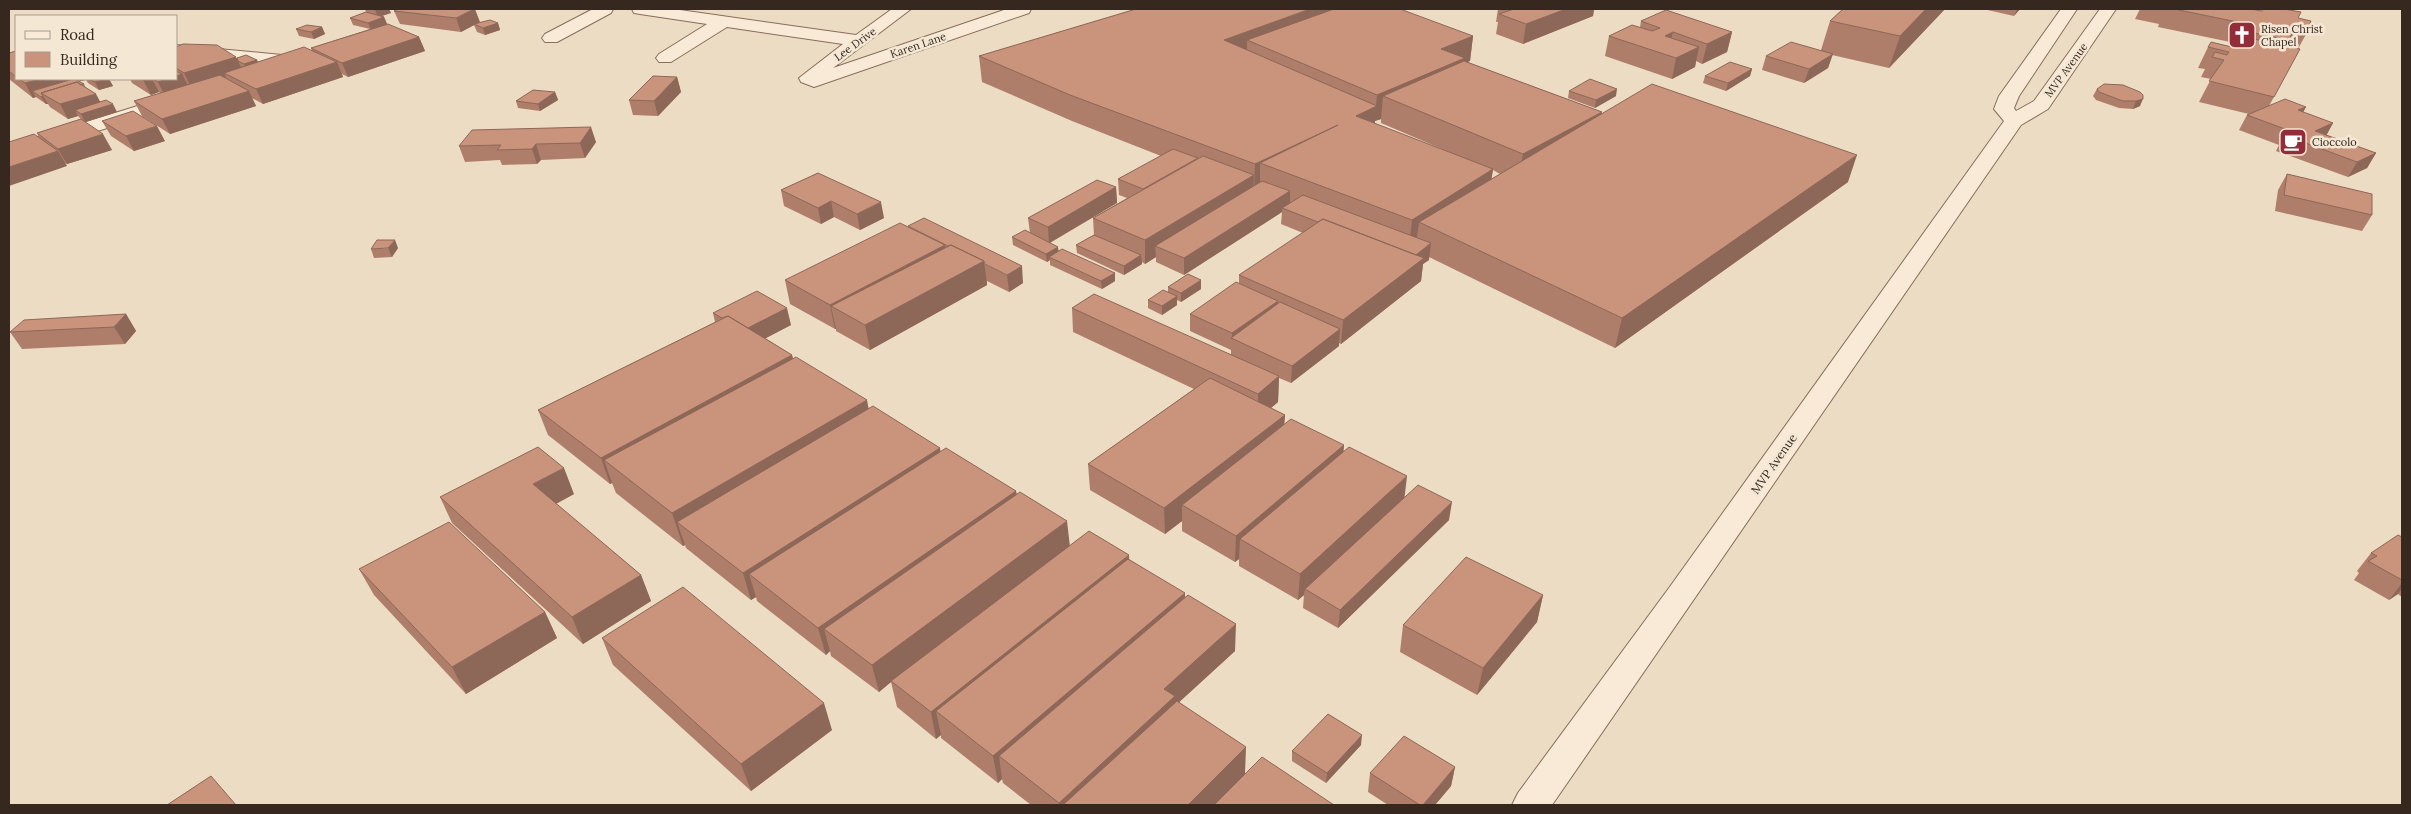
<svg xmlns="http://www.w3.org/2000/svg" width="2411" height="814" viewBox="0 0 2411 814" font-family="Lora,serif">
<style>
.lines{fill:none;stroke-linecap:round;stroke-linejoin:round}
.minor-casing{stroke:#876d5b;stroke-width:2}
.minor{fill:#f8ead7;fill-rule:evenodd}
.wall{fill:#ae7e6b;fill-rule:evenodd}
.shaded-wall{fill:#8d6757}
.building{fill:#ca937c;stroke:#8d6757}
.labels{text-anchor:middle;stroke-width:5;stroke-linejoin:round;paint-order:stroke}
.far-poi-label{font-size:11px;fill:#37281f;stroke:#f4e7d4;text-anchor:start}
.far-street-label{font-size:11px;fill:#37281f;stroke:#f4e7d4}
.street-label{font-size:12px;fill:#37281f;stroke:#f4e7d4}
</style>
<rect width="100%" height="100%" fill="#eddcc4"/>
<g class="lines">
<defs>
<path id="minor" d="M593,9H613L611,13L557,42H545L542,38L545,34Z
M632,9H673L856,35L892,9H911L833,68L1007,9H1031L1029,13L814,87L801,82L799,78L843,44L727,27L671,62H659L656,58L659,54L707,24L640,14L634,13Z
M2061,9H2077L2019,96L2014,108L2016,111L2034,101L2100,9H2116L2048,109L2021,125L1552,805H1512L1518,793L1669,588L2004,121L1994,109L1999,96Z
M176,45L282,55L288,56L291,60C286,71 267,79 255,76L253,72L265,64L176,55Z
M176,94L183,96L186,100L183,104L9,159V146Z"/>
</defs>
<!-- minor casing -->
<use href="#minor" class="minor-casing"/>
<!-- minor -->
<use href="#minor" class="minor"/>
</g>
<!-- wall -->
<path class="wall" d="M365,9H389L391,13L382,16L384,17L387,24L419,37L425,51L348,77L342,74L343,77L263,104L252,98L256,106L170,134L142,116L134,101L160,93L159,92L151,95L132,83L130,79H176V47L237,58L257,60L258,62L312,51L311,48L370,29L353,25L350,18L366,12Z
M398,9L480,22L475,24L498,23L500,30L485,35L477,32L474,25L461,32L400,24L394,11Z
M1136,9L1473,36L1470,61L1467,62L1602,112V114L1848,182L1615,348L1429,257V260L1423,264L1421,281L1341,344L1339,343V346L1291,383L1279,378L1278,402L1271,408L1285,415L1284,425L1344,445L1343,452L1404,497L1449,520L1338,628L1303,608L1304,595L1298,600L1239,566V559L1235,562L1182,531V521L1165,534L1090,490L1088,464L1194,389L1073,332L1072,308L1231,355V350L1190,331V314L1239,284V275L1303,233L1281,224L1282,212L1184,275L1156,262V257L1145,264L1142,262V264L1124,275L1077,253L1076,245L1094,235L1093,218L1127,198L1119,195L1118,179L1161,156L1072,121L982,82L979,56ZM1381,119V123L1456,155L1375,124V121ZM1493,170L1500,174L1491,179Z
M1498,9H1594L1593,16L1523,44L1496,34L1498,22H1496Z
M1843,9H1945L1889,68L1832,55L1828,68L1804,83L1762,70L1766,56L1821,50L1830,21Z
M1983,9H2020L2014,16Z
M2140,9H2250L2298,18L2305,36L2298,49H2300L2269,106L2303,112L2333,123L2326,135L2376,153L2367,168L2348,177L2276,151L2279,145L2239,130L2247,115L2249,114L2199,102L2211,79L2201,77L2205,69L2198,68L2208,47H2232L2235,43L2158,27L2159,24L2135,19Z
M1641,21L1732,32L1727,52L1702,64L1696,61L1695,67L1672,79L1605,56L1609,36L1640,27Z
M322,27L325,34L314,39L299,36L296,29Z
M16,51V79H76L84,84L86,88L100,102L117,112L85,122L112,150L67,164L65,163L67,166L40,139L37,133L81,119L78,116L68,119L50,107L48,104H46L36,97L33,98L9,79V53Z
M1752,69L1750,76L1726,91L1703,83L1705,76Z
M677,77L681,92L658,116L633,115L629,100Z
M77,79H109L113,86L99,90L88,83L86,80L80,81Z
M2097,89L2140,92V106L2133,109L2119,108L2096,100L2093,96Z
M1569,91L1616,96L1595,108L1568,98Z
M555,92L558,100L540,111L518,108L516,101Z
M102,121L165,141L134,151L111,136Z
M596,142L585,158L541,160L537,164L502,165L500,160L465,162L459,146Z
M818,173L884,218L860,230L834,217L821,224L784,206L781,190Z
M2287,174L2372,215L2362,231L2275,211L2278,190Z
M1116,187L1117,203L1050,243L1059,251L1115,273V281L1102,289L1050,265V260L1047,262L1013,245L1012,237L1030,233L1028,218Z
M908,226L1023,283L1009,292L987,281V285L870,350L836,331V329H835L790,304L785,280L908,227Z
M398,248L392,257L374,258L371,249Z
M1168,287L1201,289L1181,302L1177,300V305L1162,315L1148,308V300L1168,293Z
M713,313L791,325L765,338L792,355L793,359L868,409L940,448V451L1016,491L1017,495L1070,546L1129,559L1185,597L1235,651L1179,702L1245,773L1334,805H1031L1003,783L1002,779L998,783L941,738V735L936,739L897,707L891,682L879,692L831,656L830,651L826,655L757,601L756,597L751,600L686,548L685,545L683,546L616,493L612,483L610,484L548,435L538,410L715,322Z
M126,314L136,331L125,344L22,349L10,332Z
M574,494L556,504L641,575L651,601L583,644L452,523L440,497Z
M2402,537V597L2398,594L2389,600L2354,580L2359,573L2357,571L2371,553Z
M359,569L545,612L557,638L466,694L374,595Z
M1543,595L1537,622L1477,695L1400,652L1403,625Z
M602,638L832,730L751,791L613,665Z
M1361,745L1326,783L1292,761V751Z
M1455,767L1451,786L1435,805H1388L1368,792L1370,773Z"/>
<!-- shaded-wall -->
<path class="shaded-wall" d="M379,9H389L391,13L378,17L375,10Z
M474,9H475L480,22L461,32L456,18Z
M1310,9H1356L1247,40V56L1224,40Z
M1566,9H1594L1593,16L1523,44L1526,24Z
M1926,9H1945L1889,68L1900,36Z
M2017,9H2020L2014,16Z
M384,17L387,24L371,30L368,23Z
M498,23L500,30L485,35L483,28Z
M322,27L325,34L314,39L311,32Z
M1673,32L1668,52L1665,36Z
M1732,32L1727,52L1702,64L1707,44Z
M1473,36L1470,61L1383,96L1381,119L1375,121L1374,133L1356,116L1376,106L1377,95L1441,49Z
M419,37L425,51L348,77L342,63Z
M1699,47L1695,67L1672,79L1676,58Z
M1833,54L1828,68L1804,83L1809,69Z
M236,57L243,71L224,73L226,77L191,87L184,73Z
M257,60L260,68L248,72L244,64Z
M337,62L343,77L263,104L256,89Z
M1752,69L1750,76L1726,91L1728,83Z
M182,74L190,89L165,96L158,82L167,79H176V76Z
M677,77L681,92L658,116L654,101Z
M40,79H76L79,85L41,93L32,91L36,97L33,98L25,83Z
M79,79H86V80L80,81Z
M107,79H109L113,86L99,90L95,82Z
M148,79H152L159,92L151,95L143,80Z
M1617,89L1616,96L1595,108L1596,100Z
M249,91L256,106L170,134L162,119Z
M555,92L558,100L540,111L538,104Z
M96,94L103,107L113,104L117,112L85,122L81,114L75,110L78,116L68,119L60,104Z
M43,96L48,104H46L41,97Z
M2143,99L2140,106L2133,109L2136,101Z
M2306,107L2298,122V110Z
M1602,112L1597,139L1518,181L1523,154Z
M2333,123L2325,138L2315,131Z
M1338,125L1260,163V189L1254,192L1255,164Z
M157,126L165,141L134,151L126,136Z
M591,127L596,142L585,158L580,143Z
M103,134L112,150L67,164L58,149Z
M536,144L541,160L537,164L532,149Z
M58,151L67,166L9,186V167Z
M2376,153L2367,168L2348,177L2357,162Z
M1857,155L1848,182L1615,348L1622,318Z
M1493,169L1489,197L1419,222L1416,244L1409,249L1412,220Z
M1254,175L1253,197L1155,246L1156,257L1145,264V240Z
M1116,187L1117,203L1049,243L1048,227Z
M1290,191V207L1282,208V212L1184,275V258Z
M831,201L834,217L821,224L818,208Z
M881,202L884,218L860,230L857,214Z
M395,240L398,248L392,257L388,248Z
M1431,243L1429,260L1423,264L1421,281L1341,344L1343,320L1411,259Z
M945,245L949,269L831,306L836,329H835L830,305Z
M1058,247L1059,255L1049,257L1050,260L1047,262L1046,254Z
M1141,255L1142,264L1124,275V266Z
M984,261L987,285L870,350L865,325Z
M1022,266L1023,283L1009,292L1007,275Z
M1115,273V281L1102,289L1101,281Z
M1201,280V289L1181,302V293Z
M1177,296V305L1162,315V306Z
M1278,301L1277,318L1232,338V333Z
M787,308L791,325L747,348L742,330Z
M126,314L136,331L125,344L114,327Z
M1340,329L1339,346L1291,383L1292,366Z
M792,355L798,380L604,460L612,483L610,484L601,458Z
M1279,376L1278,402L1258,419V394Z
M867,400L873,432L677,522L685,545L683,546L672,513Z
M1285,415L1283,440L1182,505V521L1165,534L1164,508Z
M1344,445L1342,471L1240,539L1239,559L1235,562L1236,536Z
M940,448L944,473L749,574L756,597L751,600L743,573Z
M564,468L574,494L544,510L533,484Z
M1407,476L1404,502L1305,589L1304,595L1298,600L1300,574Z
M1016,491L1019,517L824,629L830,651L826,655L818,628Z
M1452,502L1449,520L1338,628L1340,610Z
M1067,521L1070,547L891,681V682L879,692L872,665Z
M1129,555L1130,581L936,711L941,735L936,739L931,712Z
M641,575L651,601L583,644L572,617Z
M2402,583V588L2398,594L2389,600Z
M1185,593V620L999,756L1002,779L998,783L993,756Z
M1543,595L1537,622L1477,695L1483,668Z
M545,612L557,638L466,694L452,667Z
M1236,624L1235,651L1175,706L1064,804V805H1059V803L1164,689Z
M824,703L832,730L751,791L741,764Z
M1362,735L1361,745L1326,783L1327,773Z
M1246,747L1245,774L1214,805H1188Z
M1455,767L1451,786L1435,805H1423Z"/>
<!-- building -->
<path class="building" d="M398,9H474L456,18L394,11Z
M1136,9H1310L1224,40L1377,106L1356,116L1493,169L1412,220L1260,163L1338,125L1255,164L1070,95L979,56Z
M1334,9H1400L1473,36L1441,49L1465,58L1377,95L1247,40Z
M1514,9H1566L1526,24L1499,14Z
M1843,9H1926L1900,36L1830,21Z
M2174,9H2250L2262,11L2263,9H2284L2301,12L2298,18L2311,21L2305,36L2292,33L2289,40L2249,32L2252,25Z
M1666,10L1732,32L1707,44L1673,32L1665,36L1699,47L1676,58L1609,36L1632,25L1652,31L1660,28L1641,21Z
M366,12L384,17L368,23L350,18Z
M490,20L498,23L483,28L474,24Z
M388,24L419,37L342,63L311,48Z
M307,25L322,27L311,32L296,29Z
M2240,36L2300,49L2274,97L2209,81L2224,60L2212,57L2215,52L2227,55L2229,52L2208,47L2211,42L2232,47Z
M1791,42L1833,54L1809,69L1766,56Z
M183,44L217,45L236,57L184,73L176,68V47Z
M304,47L337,62L256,89L224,73Z
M16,51V77L9,71V53Z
M246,55L257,60L244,64L238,61L237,58Z
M1464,61L1602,112L1523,154L1383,96Z
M1730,62L1752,69L1728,83L1705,76Z
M176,71L182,74L176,76Z
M220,75L249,91L162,119L134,101Z
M653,76L677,77L654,101L629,100Z
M19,79H40L25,83Z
M73,79H75L84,84L81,85L77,82L41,93L43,96L41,97L32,91Z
M89,79H107L95,82Z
M153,79H167L158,82Z
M1590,79L1617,89L1596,100L1569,91Z
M77,82L96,94L60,104L41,93Z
M1652,84L1857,155L1622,318L1419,222Z
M2104,84L2123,85L2140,92L2143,95V99L2136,101H2123L2099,92L2097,89Z
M533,90L555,92L538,104L516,101Z
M2285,99L2306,107L2298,110L2333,123L2315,131L2376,153L2357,162L2284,135L2293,132L2247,115Z
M106,100L113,104L81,114L75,110Z
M133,111L157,126L126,136L102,121Z
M81,119L103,134L58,149L37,133Z
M591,127L580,143L536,144L532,149L497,150L501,145L459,146L472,130Z
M34,134L58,151L9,167V142Z
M1173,149L1198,158L1143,189L1118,179Z
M1203,156L1254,175L1145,240L1093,218Z
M818,173L881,202L857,214L831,201L818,208L781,190Z
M2287,174L2372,194V215L2284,195Z
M1097,180L1116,187L1048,227L1028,218Z
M1262,181L1290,191L1184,258L1155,246Z
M1303,195L1431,243L1416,255L1323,219L1318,222L1282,208Z
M924,218L1022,266L1007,275L985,264L984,261L951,245L948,246L908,226Z
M1323,219L1424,258L1343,320L1239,275Z
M900,223L945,245L830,305L785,280Z
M1025,230L1058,247L1046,254L1012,237Z
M1094,235L1141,255L1124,266L1076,245Z
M377,240H395L388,248L371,249Z
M951,245L984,261L865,325L831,306Z
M1062,249L1115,273L1101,281L1049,257Z
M1188,274L1201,280L1181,293L1168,287Z
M1236,282L1278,301L1232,333L1190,314Z
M1163,290L1177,296L1162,306L1148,300Z
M757,291L787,308L748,328L728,316L722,318L713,313Z
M1094,294L1279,376L1258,394L1072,308Z
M1280,302L1340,329L1292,366L1231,338Z
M126,314L114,327L10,332L24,320Z
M728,316L792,355L601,458L538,410Z
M796,357L867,400L672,513L604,460Z
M1210,378L1285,415L1164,508L1088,464Z
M873,406L940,448L743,573L677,522Z
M1291,419L1344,445L1236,536L1182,505Z
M538,447L564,468L533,484L641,575L572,617L440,497Z
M1349,447L1407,476L1300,574L1240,539Z
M946,448L1016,491L818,628L749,574Z
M1418,485L1452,502L1340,610L1305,589Z
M1020,492L1067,521L872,665L824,629Z
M449,522L545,612L452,667L359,569Z
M1089,531L1129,555L931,712L891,681Z
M2398,535L2402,537V580L2368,561L2377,556L2371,553Z
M1466,557L1543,595L1483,668L1403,625Z
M1128,559L1185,593L993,756L936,711Z
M683,587L824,703L741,764L602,638Z
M1188,595L1236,624L1164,689L1175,696L1059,803L999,756Z
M1177,701L1246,747L1188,805H1066L1064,804Z
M1328,714L1362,735L1327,773L1292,751Z
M1404,736L1455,767L1423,805H1420L1370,773Z
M1262,757L1334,805H1214Z
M211,776L236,805H167Z"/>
<!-- icons -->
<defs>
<symbol id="church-square" viewBox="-11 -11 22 22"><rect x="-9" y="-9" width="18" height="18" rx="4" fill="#942d3a" stroke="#f4e7d4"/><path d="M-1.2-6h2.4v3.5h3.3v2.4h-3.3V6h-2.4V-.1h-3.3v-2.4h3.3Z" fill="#fff"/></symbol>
<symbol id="cafe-square" viewBox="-11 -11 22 22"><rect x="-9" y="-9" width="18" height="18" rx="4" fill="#942d3a" stroke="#f4e7d4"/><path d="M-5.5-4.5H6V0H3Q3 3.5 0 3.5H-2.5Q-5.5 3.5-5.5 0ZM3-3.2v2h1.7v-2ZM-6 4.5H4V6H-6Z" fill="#fff"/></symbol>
</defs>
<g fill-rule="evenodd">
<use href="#church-square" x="2226" y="19" width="32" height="32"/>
<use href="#cafe-square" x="2277" y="126" width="32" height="32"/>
</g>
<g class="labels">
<!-- far-poi labels -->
<g class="far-poi-label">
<text x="2261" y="33">Risen Christ<tspan x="2261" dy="13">Chapel</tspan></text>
<text x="2312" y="146">Cioccolo</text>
</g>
<!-- far-street labels -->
<g class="far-street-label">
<text transform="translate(855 44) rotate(-36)" y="4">Lee Drive</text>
<text transform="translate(918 45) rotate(-19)" y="4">Karen Lane</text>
<text transform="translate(2066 70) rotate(-54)" y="4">MVP Avenue</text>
</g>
<!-- street labels -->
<g class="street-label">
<text transform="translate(1774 464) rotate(-55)" y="4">MVP Avenue</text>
</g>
</g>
<!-- border -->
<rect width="2411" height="814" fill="none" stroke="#37281f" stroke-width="20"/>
<!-- legend -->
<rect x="15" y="15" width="162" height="65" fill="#f4e7d4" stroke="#a89b8c"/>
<rect x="25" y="31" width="25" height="8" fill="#f8ead7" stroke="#a89b8c"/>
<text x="60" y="40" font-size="15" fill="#37281f">Road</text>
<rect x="25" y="52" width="25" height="15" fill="#ca937c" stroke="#a89b8c"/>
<text x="60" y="65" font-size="15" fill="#37281f">Building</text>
</svg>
